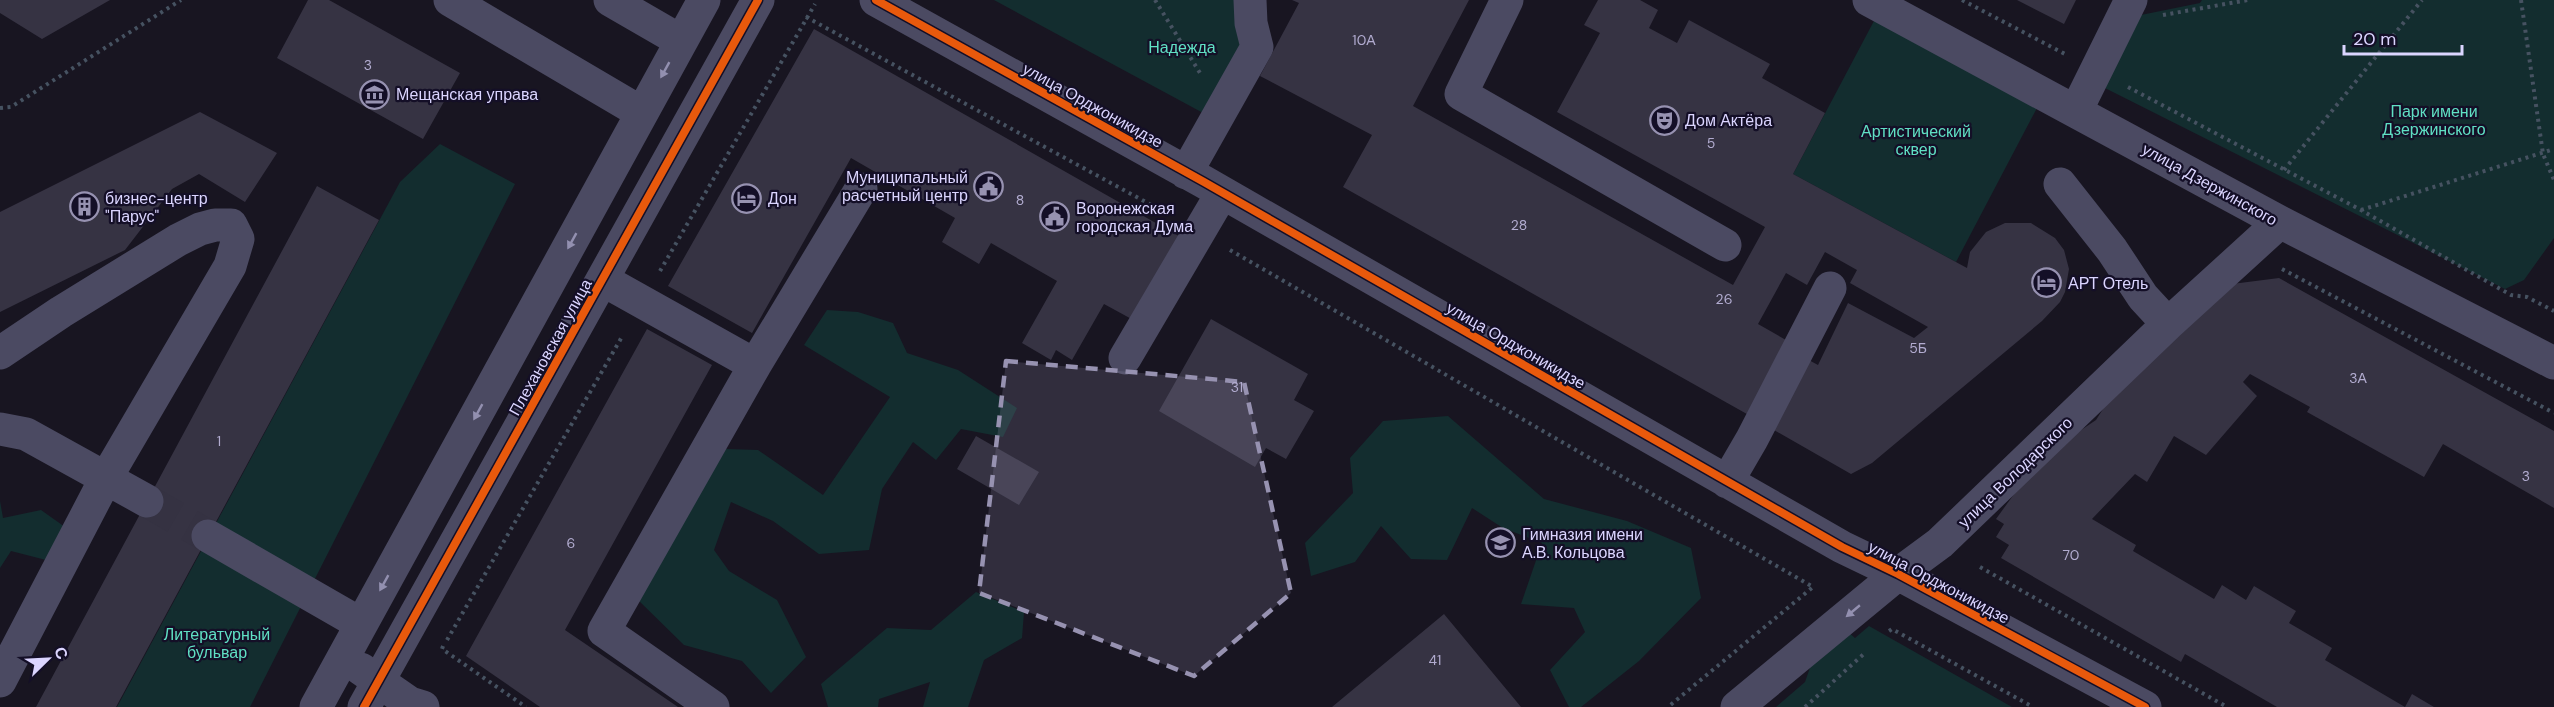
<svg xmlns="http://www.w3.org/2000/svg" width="2554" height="707" viewBox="0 0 2554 707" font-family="'DM Sans',sans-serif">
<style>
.green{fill:#132d2f}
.building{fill:#363343}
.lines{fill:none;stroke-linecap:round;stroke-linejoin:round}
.minor-tunnel{stroke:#353242;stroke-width:33;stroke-dasharray:33 16;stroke-linecap:butt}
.path{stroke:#465261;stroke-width:4;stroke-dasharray:3 4.5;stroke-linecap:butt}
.minor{stroke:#4b4a62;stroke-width:33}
.cycleway-casing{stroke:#140f27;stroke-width:11}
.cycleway{stroke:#e8590c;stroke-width:8}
.oneway{fill:#9390b0}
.marked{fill:#9792b1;fill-opacity:0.2;stroke:#9792b1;stroke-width:4.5;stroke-dasharray:12 8;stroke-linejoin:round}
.labels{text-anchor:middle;stroke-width:4.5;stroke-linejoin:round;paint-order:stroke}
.number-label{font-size:14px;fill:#b2acd0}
.park-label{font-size:16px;fill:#60e0c4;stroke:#140f27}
.poi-label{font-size:16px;fill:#dbd5ff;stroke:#140f27;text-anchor:start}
.street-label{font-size:16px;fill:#dbd5ff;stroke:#140f27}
</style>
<rect width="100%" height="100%" fill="#181521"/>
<!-- green -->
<path class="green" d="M994,0H1263L1205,114Z
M2202,0H2554V238L2524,280L2505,289L2093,82L2136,16L2200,3Z
M1875,19L2038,106L1956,262L1793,174Z
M440,144L515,184L250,707H117L400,182Z
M827,310L858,312L893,323L907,353L958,370L1017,408L1003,437L961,429L936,460L913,442L882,489L869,550L819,554L773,521L731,502L714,550L729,571L777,600L806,657L771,693L742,661L684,645L636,598L726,449L758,450L823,495L890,397L804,345Z
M1448,416L1544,499L1627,521L1691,548L1701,598L1639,661L1581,707H1569L1550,670L1585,632L1574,608L1521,604L1542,543L1503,528L1472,508L1447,560L1411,559L1381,526L1355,562L1311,576L1305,543L1353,493L1350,458L1383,421Z
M0,501L3,518L41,510L65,527L46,560L11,551L0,568Z
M976,592L1024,612L1022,638L984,660L968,707H923L930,682L879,699L878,707H828L821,684L887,628L931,630Z
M1869,626L2012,707H1776L1805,682L1813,659L1848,632L1855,638Z"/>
<!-- building -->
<path class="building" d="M0,0H110L42,39L0,13Z
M308,0H329L460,73L423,139L277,58Z
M1292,0H1469L1413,106L1733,285L1765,227L1557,112L1600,33L1584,25L1598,0H1640L1658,10L1649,28L1677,43L1689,20L1770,64L1762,78L1825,113L1793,174L1967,268L1970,252L1986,232L2005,223H2031L2055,238L2064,250L2069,269L2065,292L2060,302L2042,321L1872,463L1851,474L1767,426L1805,358L1818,365L1848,303L1914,338L1928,327L1850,283L1857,270L1825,252L1807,285L1786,273L1758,324L1793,344L1754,418L1343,187L1372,135L1260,76L1299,3Z
M2017,0H2076L2064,24Z
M814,29L1184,239L1137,322L1104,304L1072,360L1056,350L1051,360L1022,343L1057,281L991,243L979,264L942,242L955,218L851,158L752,333L668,286Z
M200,112L277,153L245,202L199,174L172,189L125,250L0,312V212Z
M317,186L379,220L116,707H36Z
M2279,278L2554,431V508L2443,444L2424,477L2307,412L2310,407L2250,374L2243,382L2257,396L2206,455L2174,436L2147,482L2135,474L2092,519L2136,545L2133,551L2214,599L2222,585L2246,600L2254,586L2296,611L2289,623L2332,648L2325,660L2405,707L2412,694L2434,707H2277L2185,654L2181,662L2001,558L2009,545L1996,537L2004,524L1996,519L2041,457L2096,420L2110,398L2232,284Z
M1211,319L1308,374L1294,400L1314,411L1286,459L1266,448L1255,467L1159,411Z
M647,329L712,365L565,630L678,707H540L466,656Z
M976,436L1039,472L1019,505L957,469Z
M1444,614L1521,707H1332Z"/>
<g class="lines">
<!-- minor-tunnel -->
<path class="minor-tunnel" d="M147,501L208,536"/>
<!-- path -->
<path class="path" d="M1155,0L1200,73
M1962,0L2065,54
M2521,0L2543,154L2554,180
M2163,15L2248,0
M806,17L1166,213
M2128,87L2361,210L2511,295L2527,297L2554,311
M0,108L11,107L181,0
M2284,170L2422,0
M2361,210L2554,149
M1230,250L1813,587L1668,707
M2282,269L2554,413
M660,271L815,4
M1980,567L2227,707
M1889,631L1892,629L2033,707
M447,640L623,335
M443,646L442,649L526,707
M1805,707L1866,652"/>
<!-- minor -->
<path class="minor" d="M450,0L642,113
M610,0L681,41
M876,0L1204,182L1842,547L1898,574L2145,707
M1507,0L1461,94L1725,245
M1869,0L2280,222L2554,363
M2076,111L2131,0
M1186,173L1257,47L1251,23L1250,0
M2060,184L2112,250L2143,297L2168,324
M603,280L755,365L604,631L713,707
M0,353L61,312L178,240L200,229L215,225H231L238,239L230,266L106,478L0,681
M1125,358L1222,193
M755,365L861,189
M0,429L26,434L147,501
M1727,482L1752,439L1830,288
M208,536L361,624
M361,669L410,703L423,707
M316,707L704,0
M364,707L758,0
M1737,707L1898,574L1940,543L2168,324L2280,222"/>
<defs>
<path id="cycleway" d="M876,0L1204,182L1842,547L1898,574L2145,707
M364,707L758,0"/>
</defs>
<!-- cycleway casing -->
<use href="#cycleway" class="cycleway-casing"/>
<!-- cycleway -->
<use href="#cycleway" class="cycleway"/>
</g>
<!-- one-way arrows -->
<defs><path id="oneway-solid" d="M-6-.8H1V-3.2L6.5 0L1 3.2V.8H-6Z" transform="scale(1.5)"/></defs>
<g class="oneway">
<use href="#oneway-solid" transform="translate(665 70) rotate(119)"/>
<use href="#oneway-solid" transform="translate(572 241) rotate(119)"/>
<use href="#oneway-solid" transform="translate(478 412) rotate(119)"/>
<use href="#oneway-solid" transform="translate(384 583) rotate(119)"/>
<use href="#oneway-solid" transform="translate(1853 611) rotate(140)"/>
</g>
<!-- marked area -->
<path class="marked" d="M1006,361L1244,382L1291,593L1194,676L979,593Z"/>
<!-- icons -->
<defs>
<symbol id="museum-ring" viewBox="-11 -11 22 22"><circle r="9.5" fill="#140f27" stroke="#9792b1" stroke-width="1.5"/><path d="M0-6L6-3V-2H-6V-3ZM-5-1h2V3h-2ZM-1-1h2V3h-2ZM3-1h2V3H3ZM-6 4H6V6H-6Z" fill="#9792b1"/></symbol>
<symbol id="theatre-ring" viewBox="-11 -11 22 22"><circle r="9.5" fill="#140f27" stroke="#9792b1" stroke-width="1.5"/><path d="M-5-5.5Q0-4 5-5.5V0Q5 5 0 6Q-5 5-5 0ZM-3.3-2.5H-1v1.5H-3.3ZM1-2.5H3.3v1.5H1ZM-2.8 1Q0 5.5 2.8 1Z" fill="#9792b1"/></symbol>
<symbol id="civic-ring" viewBox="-11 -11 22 22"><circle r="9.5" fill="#140f27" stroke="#9792b1" stroke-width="1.5"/><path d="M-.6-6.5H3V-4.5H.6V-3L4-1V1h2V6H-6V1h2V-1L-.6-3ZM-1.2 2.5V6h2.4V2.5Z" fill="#9792b1"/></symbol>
<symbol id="hotel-ring" viewBox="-11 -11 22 22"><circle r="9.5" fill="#140f27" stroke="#9792b1" stroke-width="1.5"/><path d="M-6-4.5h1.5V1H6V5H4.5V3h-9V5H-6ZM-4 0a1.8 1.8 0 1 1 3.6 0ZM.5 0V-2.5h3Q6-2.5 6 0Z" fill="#9792b1"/></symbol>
<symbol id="building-ring" viewBox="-11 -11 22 22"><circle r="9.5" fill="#140f27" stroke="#9792b1" stroke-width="1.5"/><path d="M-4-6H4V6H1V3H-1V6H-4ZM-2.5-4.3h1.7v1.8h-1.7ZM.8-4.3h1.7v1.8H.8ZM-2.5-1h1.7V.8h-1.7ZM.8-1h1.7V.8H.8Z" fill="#9792b1"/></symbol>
<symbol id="school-ring" viewBox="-11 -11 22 22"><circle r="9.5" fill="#140f27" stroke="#9792b1" stroke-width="1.5"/><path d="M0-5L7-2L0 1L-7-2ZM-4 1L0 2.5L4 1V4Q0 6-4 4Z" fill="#9792b1"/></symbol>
</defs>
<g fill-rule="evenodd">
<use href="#museum-ring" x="358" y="78" width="33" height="33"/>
<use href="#theatre-ring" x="1648" y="104" width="33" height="33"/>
<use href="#civic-ring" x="972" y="170" width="33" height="33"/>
<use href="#hotel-ring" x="730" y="182" width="33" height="33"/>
<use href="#building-ring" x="68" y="190" width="33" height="33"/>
<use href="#civic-ring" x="1038" y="200" width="33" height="33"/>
<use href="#hotel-ring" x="2030" y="266" width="33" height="33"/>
<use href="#school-ring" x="1484" y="526" width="33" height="33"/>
</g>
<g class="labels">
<!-- number labels -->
<g class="number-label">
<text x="1364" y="45">10А</text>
<text x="368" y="70">3</text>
<text x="1711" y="148">5</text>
<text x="1020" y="205">8</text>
<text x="1519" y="230">28</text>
<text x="1724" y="304">26</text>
<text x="1918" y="353">5Б</text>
<text x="2358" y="383">3А</text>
<text x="1237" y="392">31</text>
<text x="219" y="446">1</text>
<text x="2526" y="481">3</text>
<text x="571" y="548">6</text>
<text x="2071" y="560">70</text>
<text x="1435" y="665">41</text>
</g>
<!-- park labels -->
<g class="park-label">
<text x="1182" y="53">Надежда</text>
<text x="2434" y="117">Парк имени<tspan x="2434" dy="18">Дзержинского</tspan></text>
<text x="1916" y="137">Артистический<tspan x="1916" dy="18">сквер</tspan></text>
<text x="217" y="640">Литературный<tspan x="217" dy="18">бульвар</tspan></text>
</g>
<!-- poi labels -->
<g class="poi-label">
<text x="396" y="100">Мещанская управа</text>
<text x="1685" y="126">Дом Актёра</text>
<text x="968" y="183" text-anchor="end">Муниципальный<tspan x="968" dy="18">расчетный центр</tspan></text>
<text x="105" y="204">бизнес-центр<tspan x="105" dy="18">"Парус"</tspan></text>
<text x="768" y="204">Дон</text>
<text x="1076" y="214">Воронежская<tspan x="1076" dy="18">городская Дума</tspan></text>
<text x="2068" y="289">АРТ Отель</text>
<text x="1522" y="540">Гимназия имени<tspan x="1522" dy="18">А.В. Кольцова</tspan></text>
</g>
<!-- street labels -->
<g class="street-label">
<text transform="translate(1093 105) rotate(29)" y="6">улица Орджоникидзе</text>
<text transform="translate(2210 184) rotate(29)" y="6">улица Дзержинского</text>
<text transform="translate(1516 345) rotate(30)" y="6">улица Орджоникидзе</text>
<text transform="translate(550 347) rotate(-61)" y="6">Плехановская улица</text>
<text transform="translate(2015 472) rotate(-44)" y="6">улица Володарского</text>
<text transform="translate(1939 582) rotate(28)" y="6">улица Орджоникидзе</text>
</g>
</g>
<!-- north arrow -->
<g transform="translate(48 659) rotate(66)" stroke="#140f27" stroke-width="4.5" paint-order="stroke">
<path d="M0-4.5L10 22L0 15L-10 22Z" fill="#dbd5ff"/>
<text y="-9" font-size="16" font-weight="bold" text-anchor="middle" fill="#dbd5ff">С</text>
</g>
<!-- scale -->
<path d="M2344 45v9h118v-9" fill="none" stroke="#dbd5ff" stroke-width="3"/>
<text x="2353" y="45" font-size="18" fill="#dbd5ff" stroke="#140f27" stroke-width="4.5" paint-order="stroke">20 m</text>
</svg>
